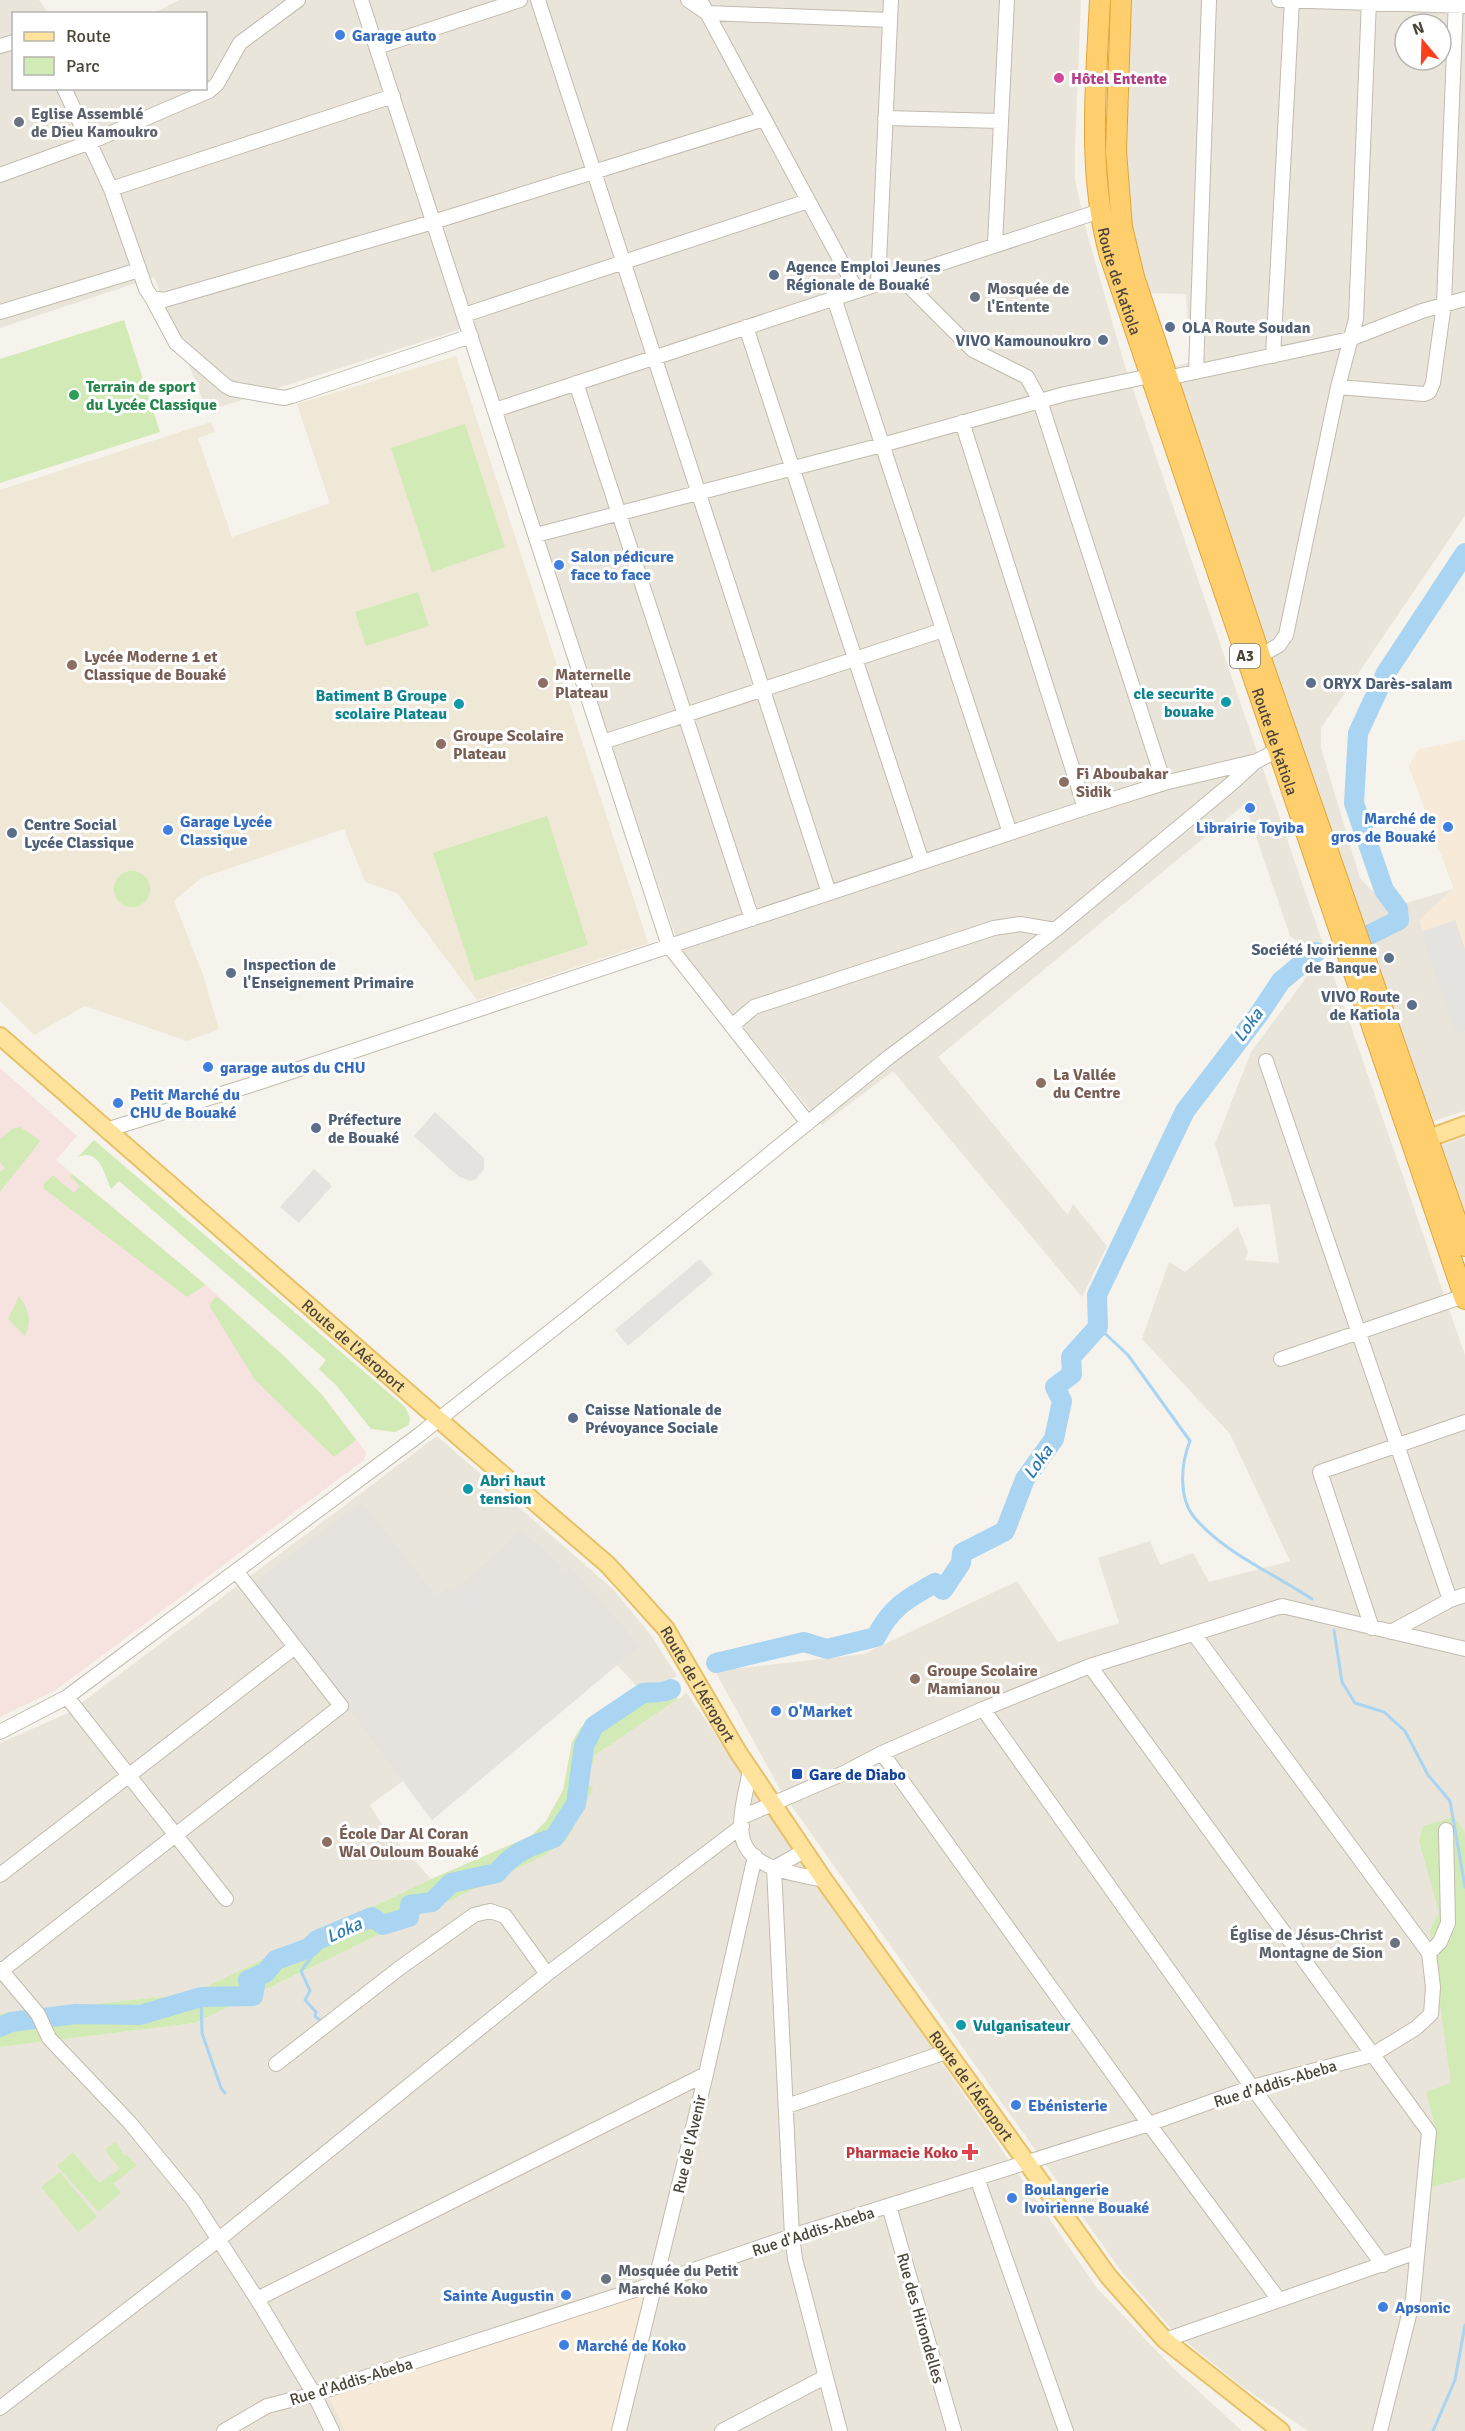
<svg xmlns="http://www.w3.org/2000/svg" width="1465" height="2431" viewBox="0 0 1465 2431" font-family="Signika,sans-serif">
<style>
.residential{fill:#eae5da;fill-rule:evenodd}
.commercial{fill:#f7ead8}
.industrial{fill:#e6e2dd}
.education{fill:#efe8d6}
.medical{fill:#f6e3e0}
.green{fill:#d2eab5}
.parking{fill:#e5e3e0}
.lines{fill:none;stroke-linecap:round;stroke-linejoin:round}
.stream{stroke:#a9d4f2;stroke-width:3}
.river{stroke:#a9d4f2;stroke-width:20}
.minor-casing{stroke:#c2bbae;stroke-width:16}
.major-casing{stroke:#e6c16a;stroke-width:20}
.highway-casing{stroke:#e0a43c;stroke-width:22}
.minor{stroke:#fff;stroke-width:14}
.major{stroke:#ffe39c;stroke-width:16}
.highway{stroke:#ffcf6e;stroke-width:20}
.shop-dot{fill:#3f7fe0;stroke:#fff;stroke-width:2}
.hotel-dot{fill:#d1479c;stroke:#fff;stroke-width:2}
.worship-dot{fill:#6b7280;stroke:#fff;stroke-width:2}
.service-dot{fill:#5c6f8a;stroke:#fff;stroke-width:2}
.leisure-dot{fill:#2e9e5b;stroke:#fff;stroke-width:2}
.education-dot{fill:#8d6e63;stroke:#fff;stroke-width:2}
.culture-dot{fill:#0f9aa8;stroke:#fff;stroke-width:2}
.transit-dot{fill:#1a4fb4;stroke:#fff;stroke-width:2}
.health-dot{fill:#e0444e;stroke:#fff;stroke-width:2}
.labels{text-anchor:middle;stroke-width:6;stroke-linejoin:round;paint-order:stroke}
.shield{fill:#fff;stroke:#817c74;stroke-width:1.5}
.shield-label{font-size:15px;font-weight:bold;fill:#4b4439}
.shop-label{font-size:16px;font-weight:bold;fill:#366cbe;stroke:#fff;text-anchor:start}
.hotel-label{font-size:16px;font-weight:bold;fill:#b23c85;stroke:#fff;text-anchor:start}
.worship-label{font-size:16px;font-weight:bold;fill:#5b616d;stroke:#fff;text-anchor:start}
.service-label{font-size:16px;font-weight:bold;fill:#4e5e75;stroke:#fff;text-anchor:start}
.street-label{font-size:16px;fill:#4b4439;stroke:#fff}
.leisure-label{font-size:16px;font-weight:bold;fill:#27864d;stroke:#fff;text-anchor:start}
.education-label{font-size:16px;font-weight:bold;fill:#785e54;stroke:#fff;text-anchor:start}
.culture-label{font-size:16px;font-weight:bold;fill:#0d838f;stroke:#fff;text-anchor:end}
.transit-label{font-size:16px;font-weight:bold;fill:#164399;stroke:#fff;text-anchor:start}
.health-label{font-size:16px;font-weight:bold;fill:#be3a42;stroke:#fff;text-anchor:end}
.water-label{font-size:18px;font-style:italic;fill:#2e7ab2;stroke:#fff}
</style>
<rect width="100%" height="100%" fill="#f6f3ec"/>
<!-- residential -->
<path class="residential" d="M0,0H39L48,13L14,14V88H206V14L154,13L179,0H1081L1075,148V179L1085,226L1124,363L1323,944L1306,948L1290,936L1245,804L938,1057L1068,1215L1073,1204L1107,1246L1082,1297L893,1071L822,1125L680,949L468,327L207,411L154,277L0,328Z
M1128,0H1465V516L1321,728V748L1360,878L1389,908L1454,889L1409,766L1418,750L1465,740V1111L1430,1122L1165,369L1191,362L1186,294L1145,293L1129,212L1123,155ZM1405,24H1441V60H1405Z
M1330,966L1465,1355V2431H1308L1240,2385L1174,2332L1121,2271L781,1791L715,1671L864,1654L1017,1581L1058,1642L1119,1623L1098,1558L1150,1541L1160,1565L1193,1553L1209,1582L1290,1561L1230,1434L1142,1339L1169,1262L1185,1272L1238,1227L1248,1252L1245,1260L1279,1263L1270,1204L1234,1207L1215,1144L1251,1052L1308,975Z
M1465,1137V1223L1438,1146Z
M437,1436L613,1589L650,1634L677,1676L644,1694L617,1665L432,1820L403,1781L370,1805L383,1826L431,1879L197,1991L170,1996L0,2014V1743L68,1713Z
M687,1693L1097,2288L1172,2367L1242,2431H0V2047L195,2023L543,1856L566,1841L595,1755Z"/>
<!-- commercial -->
<path class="commercial" d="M1465,740V1031L1456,1034L1419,920L1454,888L1409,766L1418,750Z
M650,2292L621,2431H345L329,2398Z"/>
<!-- industrial -->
<path class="industrial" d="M362,1502L436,1596L445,1589L463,1583L521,1531L547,1551L564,1571L570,1566L640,1646L432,1820L256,1586L257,1580Z"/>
<!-- education -->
<path class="education" d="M456,356L648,943L477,1000L397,893L365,882L344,829L201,878L174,901L203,975L219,1029L187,1041L85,1006L34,1035L0,1001V490L211,422L215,432L198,438L232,537L330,503L297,404Z"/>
<!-- medical -->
<path class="medical" d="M0,1068L77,1136L56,1160L206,1285L285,1357L323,1396L366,1452L364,1460L56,1690L0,1717Z"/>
<!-- green -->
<path class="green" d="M124,320L160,432L0,483V359Z
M465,424L505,547L432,572L391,448Z
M418,592L429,626L366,646L355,612Z
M547,816L588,945L475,981L433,853Z
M114 889a18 18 0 1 1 36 0a18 18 0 1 1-36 0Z
M20,1127L40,1140L38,1144L0,1192V1172L5,1168L0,1162V1139L12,1129Z
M94,1140L405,1407L410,1418L409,1425L395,1432L371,1429L336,1385L319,1369L326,1360L119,1181L111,1189C104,1173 99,1148 78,1157Z
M72,1174L206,1285L187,1297L44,1189L43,1185L53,1175L74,1193L80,1186L70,1176Z
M19,1296C29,1310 32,1320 25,1336L8,1319Z
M216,1296L285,1357L323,1396L356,1440L334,1457L255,1380L210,1307L211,1302Z
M667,1681L678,1699L595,1755L587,1782L593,1789L566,1841L543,1856L195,2023L0,2047V2014L170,1996L197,1991L431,1879L531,1836L546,1821L563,1790L572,1742L581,1727Z
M1454,1817L1465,1833V2178L1428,2188L1437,2133L1426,2092L1451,2083L1430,1931L1439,1912L1419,1841L1423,1826Z
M115,2142L125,2156L127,2155L137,2165L113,2184L121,2192L99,2212L57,2166L73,2152L99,2183L120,2169L105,2150Z
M60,2172L97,2217L78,2232L41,2187Z"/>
<!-- parking -->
<path class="parking" d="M1455,920L1465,949V1031L1456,1034L1421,932Z
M435,1112L484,1158V1170L476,1179L470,1181L458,1176L414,1136Z
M314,1169L332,1186L299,1223L280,1207Z
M700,1259L713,1274L628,1346L615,1330Z
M480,1582L493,1597L462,1624L449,1609Z"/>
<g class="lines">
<!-- stream -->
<path class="stream" d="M1098,1327L1128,1355L1190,1441C1181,1463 1178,1497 1194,1517C1224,1553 1273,1573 1312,1599
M1334,1630L1342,1682L1355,1703L1384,1712L1405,1731L1428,1775L1450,1801L1465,1887
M309,1948L313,1955L301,1971L310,1991L305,2000L316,2012L315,2016L322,2022
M201,1997L202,2033L221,2088L225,2093
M1433,2431L1455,2380L1465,2325"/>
<!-- river -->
<path class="river" d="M1369,935L1399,920L1398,909L1384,890L1354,803L1358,733L1386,673L1465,553
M716,1663L804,1642L827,1649L876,1637C891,1607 907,1599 935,1583L943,1590L961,1563L962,1553L1005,1531L1025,1479L1054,1439L1062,1401L1055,1387L1072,1374L1071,1357L1098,1327L1097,1295L1185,1111L1259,1014L1281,981L1316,952
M0,2027L11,2022L76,2014L140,2015L201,1997L253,1996L255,1986L248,1980L265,1973L276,1960L309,1948L317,1940L372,1917L383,1925L409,1917L410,1905L432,1902L451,1883L497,1873C511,1854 531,1845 554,1838L576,1804L584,1746L594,1726L643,1693C656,1691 658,1695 671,1689"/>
<defs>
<path id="minor" d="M361,0L669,946L808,1123
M538,0L829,893
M688,0L707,13L890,20
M700,0L857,291
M1279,0L1465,6
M0,46L14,42
M377,47L520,0
M64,88L111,189L146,289L152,298L164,300L433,222L764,119
M885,118L1001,121
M0,175L88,143L209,91L217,84L240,43L298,0
M111,189L393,96
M995,244L1007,0
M900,277L973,350L1027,377L1040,401L1164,783
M878,284L891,0
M152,298L176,343L226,386L232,389L284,398L292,396L471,336
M834,298L1010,833
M0,312L139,270
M464,315L808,201
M746,327L922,862
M1273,356L1292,0
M1196,372L1209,0
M1167,378L1350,339L1422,311L1465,299
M576,383L752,919
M1338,387L1424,394L1429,392L1433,383L1444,304L1456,0
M495,410L1100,211
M962,422L1085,808
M536,535L882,445L1065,394L1150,376
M1260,656L1279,645L1286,635L1338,387L1356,319L1369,0
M603,742L943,630
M733,1025L754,1007L994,928L1020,924L1055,930
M1266,1061L1450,1600
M106,1130L257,1083L1085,808L1164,783L1253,762
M1281,1359L1464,1296
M1372,1628L1320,1472L1465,1422
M1391,1632L1450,1600L1465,1595
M1090,1666L1429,2132L1413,2299L1380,2431
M67,1697L226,1899
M983,1709L1252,2087L1383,2265
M0,1732L67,1697L419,1435L576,1311L889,1057L973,994L1055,930L1231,784L1255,762L1284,747
M882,1753L1149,2124L1279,2300
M750,1769C747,1790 737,1818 743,1840C752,1870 798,1874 824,1880
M742,1817L844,1773L882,1753L983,1709L1090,1666L1282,1606L1465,1649
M804,1851L774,1868L792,2236L795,2259L840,2431
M0,1875L295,1647
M1429,1953L1440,1942L1448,1923L1446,1830
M0,1969L38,2014L49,2038L130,2123L193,2200L257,2299L314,2394L332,2431
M1,1971L341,1706L236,1571
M276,2064L401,1967L474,1915L490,1911L505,1916L547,1974
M787,2106L946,2052
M977,2178L1066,2431
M889,2206L954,2431
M257,2299L706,2074
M1165,2340L1417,2252
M0,2408L218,2240L547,1974L742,1826
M224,2431L267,2406L314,2394L656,2283L792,2236L1149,2124L1252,2087L1372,2055L1416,2028L1431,2014L1433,1987L1429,1953L1194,1634
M619,2431L706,2074L755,1856
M722,2431L825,2377"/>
<g id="major">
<path id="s1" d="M0,1036L467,1444L607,1564L630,1589L666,1629L738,1752L824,1880L1109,2277L1165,2340L1281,2431"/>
<path d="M1418,1142L1465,1125"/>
</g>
<g id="highway">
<path id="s2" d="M1100,0C1096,85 1087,173 1110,256L1465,1299"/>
<path d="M1121,0L1116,151L1122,227L1134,277L1260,656L1465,1246"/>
</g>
</defs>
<!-- minor casing -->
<use href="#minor" class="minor-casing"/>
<!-- major casing -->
<use href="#major" class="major-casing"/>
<!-- highway casing -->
<use href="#highway" class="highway-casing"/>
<!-- minor -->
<use href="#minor" class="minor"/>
<!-- major -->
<use href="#major" class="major"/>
<!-- highway -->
<use href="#highway" class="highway"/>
</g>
<!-- markers -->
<g class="shop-dot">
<circle cx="340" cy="35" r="6"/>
<circle cx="559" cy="565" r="6"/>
<circle cx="1250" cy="808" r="6"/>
<circle cx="1448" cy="827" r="6"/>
<circle cx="168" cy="830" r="6"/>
<circle cx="208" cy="1067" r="6"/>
<circle cx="118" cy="1103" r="6"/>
<circle cx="776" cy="1711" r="6"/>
<circle cx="1016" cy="2105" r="6"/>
<circle cx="1012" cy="2198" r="6"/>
<circle cx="566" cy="2295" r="6"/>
<circle cx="1383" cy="2307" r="6"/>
<circle cx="564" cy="2345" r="6"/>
</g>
<circle class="hotel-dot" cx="1059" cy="78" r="6"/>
<g class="worship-dot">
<circle cx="19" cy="122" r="6"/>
<circle cx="975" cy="297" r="6"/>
<circle cx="1395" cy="1943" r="6"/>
<circle cx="606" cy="2279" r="6"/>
</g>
<g class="service-dot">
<circle cx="774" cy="275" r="6"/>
<circle cx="1170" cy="327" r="6"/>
<circle cx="1103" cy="340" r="6"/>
<circle cx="1311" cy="683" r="6"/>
<circle cx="12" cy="833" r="6"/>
<circle cx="1389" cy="958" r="6"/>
<circle cx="231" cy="973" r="6"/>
<circle cx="1412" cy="1005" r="6"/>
<circle cx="316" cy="1128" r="6"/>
<circle cx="573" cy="1418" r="6"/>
</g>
<circle class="leisure-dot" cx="74" cy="395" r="6"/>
<g class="education-dot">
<circle cx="72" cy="665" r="6"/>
<circle cx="543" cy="683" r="6"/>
<circle cx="441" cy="744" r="6"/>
<circle cx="1064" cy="782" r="6"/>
<circle cx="1041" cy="1083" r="6"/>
<circle cx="915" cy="1679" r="6"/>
<circle cx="327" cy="1842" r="6"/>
</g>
<g class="culture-dot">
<circle cx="1226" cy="702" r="6"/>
<circle cx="459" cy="704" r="6"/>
<circle cx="468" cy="1489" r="6"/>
<circle cx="961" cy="2025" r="6"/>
</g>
<rect class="transit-dot" x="791" y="1768" width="12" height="12" rx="3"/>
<path class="health-dot" d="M967 2143h6v6h6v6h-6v6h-6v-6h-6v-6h6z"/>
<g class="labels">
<!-- shield labels -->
<rect class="shield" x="1230" y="644" width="30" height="24" rx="4.5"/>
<g class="shield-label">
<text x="1245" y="661">A3</text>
</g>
<!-- shop labels -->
<g class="shop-label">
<text x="352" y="41">Garage auto</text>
<text x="571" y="562">Salon pédicure<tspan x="571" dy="18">face to face</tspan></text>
<text x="1436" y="824" text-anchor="end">Marché de<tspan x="1436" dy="18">gros de Bouaké</tspan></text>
<text x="180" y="827">Garage Lycée<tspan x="180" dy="18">Classique</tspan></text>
<text x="1250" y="833" text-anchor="middle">Librairie Toyiba</text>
<text x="220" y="1073">garage autos du CHU</text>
<text x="130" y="1100">Petit Marché du<tspan x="130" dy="18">CHU de Bouaké</tspan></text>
<text x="788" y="1717">O'Market</text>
<text x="1028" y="2111">Ebénisterie</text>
<text x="1024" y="2195">Boulangerie<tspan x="1024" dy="18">Ivoirienne Bouaké</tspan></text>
<text x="554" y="2301" text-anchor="end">Sainte Augustin</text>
<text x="1395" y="2313">Apsonic</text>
<text x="576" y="2351">Marché de Koko</text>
</g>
<!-- hotel labels -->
<g class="hotel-label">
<text x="1071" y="84">Hôtel Entente</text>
</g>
<!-- worship labels -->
<g class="worship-label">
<text x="31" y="119">Eglise Assemblé<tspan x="31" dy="18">de Dieu Kamoukro</tspan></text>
<text x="987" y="294">Mosquée de<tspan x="987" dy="18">l'Entente</tspan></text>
<text x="1383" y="1940" text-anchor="end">Église de Jésus-Christ<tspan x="1383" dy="18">Montagne de Sion</tspan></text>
<text x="618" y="2276">Mosquée du Petit<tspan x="618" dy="18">Marché Koko</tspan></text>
</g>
<!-- service labels -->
<g class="service-label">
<text x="786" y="272">Agence Emploi Jeunes<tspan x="786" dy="18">Régionale de Bouaké</tspan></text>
<text x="1182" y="333">OLA Route Soudan</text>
<text x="1091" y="346" text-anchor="end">VIVO Kamounoukro</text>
<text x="1323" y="689">ORYX Darès-salam</text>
<text x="24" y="830">Centre Social<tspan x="24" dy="18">Lycée Classique</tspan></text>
<text x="1377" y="955" text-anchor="end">Société Ivoirienne<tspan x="1377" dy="18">de Banque</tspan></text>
<text x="243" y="970">Inspection de<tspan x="243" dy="18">l'Enseignement Primaire</tspan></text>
<text x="1400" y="1002" text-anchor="end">VIVO Route<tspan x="1400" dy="18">de Katiola</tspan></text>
<text x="328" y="1125">Préfecture<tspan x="328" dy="18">de Bouaké</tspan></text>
<text x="585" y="1415">Caisse Nationale de<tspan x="585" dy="18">Prévoyance Sociale</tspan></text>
</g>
<!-- street labels -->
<g class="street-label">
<text dy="6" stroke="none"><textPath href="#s2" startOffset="284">Route de Katiola</textPath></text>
<text dy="6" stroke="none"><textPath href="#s2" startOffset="770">Route de Katiola</textPath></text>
<text dy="6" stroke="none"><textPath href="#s1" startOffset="470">Route de l'Aéroport</textPath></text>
<text dy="6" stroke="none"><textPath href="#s1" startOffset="956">Route de l'Aéroport</textPath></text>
<text transform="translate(1275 2083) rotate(-17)" y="6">Rue d'Addis-Abeba</text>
<text dy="6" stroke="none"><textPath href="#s1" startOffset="1442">Route de l'Aéroport</textPath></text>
<text transform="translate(689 2144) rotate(-77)" y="6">Rue de l'Avenir</text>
<text transform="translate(813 2231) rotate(-18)" y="6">Rue d'Addis-Abeba</text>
<text transform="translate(921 2318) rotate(74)" y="6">Rue des Hirondelles</text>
<text transform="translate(351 2381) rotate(-17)" y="6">Rue d'Addis-Abeba</text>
</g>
<!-- leisure labels -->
<g class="leisure-label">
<text x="86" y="392">Terrain de sport<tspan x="86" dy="18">du Lycée Classique</tspan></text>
</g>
<!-- education labels -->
<g class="education-label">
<text x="84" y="662">Lycée Moderne 1 et<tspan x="84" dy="18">Classique de Bouaké</tspan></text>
<text x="555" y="680">Maternelle<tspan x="555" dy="18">Plateau</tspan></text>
<text x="453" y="741">Groupe Scolaire<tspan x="453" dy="18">Plateau</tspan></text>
<text x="1076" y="779">Fi Aboubakar<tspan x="1076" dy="18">Sidik</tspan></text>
<text x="1053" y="1080">La Vallée<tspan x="1053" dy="18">du Centre</tspan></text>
<text x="927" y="1676">Groupe Scolaire<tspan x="927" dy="18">Mamianou</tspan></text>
<text x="339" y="1839">École Dar Al Coran<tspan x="339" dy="18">Wal Ouloum Bouaké</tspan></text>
</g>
<!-- culture labels -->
<g class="culture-label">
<text x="1214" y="699">cle securite<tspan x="1214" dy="18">bouake</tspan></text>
<text x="447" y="701">Batiment B Groupe<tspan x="447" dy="18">scolaire Plateau</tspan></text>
<text x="480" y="1486" text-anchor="start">Abri haut<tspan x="480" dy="18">tension</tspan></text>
<text x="973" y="2031" text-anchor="start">Vulganisateur</text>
</g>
<!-- transit labels -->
<g class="transit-label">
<text x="809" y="1780">Gare de Diabo</text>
</g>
<!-- health labels -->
<g class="health-label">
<text x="958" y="2158">Pharmacie Koko</text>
</g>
<!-- water labels -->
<g class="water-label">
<text transform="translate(1248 1025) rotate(-54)" y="6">Loka</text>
<text transform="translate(1038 1462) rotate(-55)" y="6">Loka</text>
<text transform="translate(344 1930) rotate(-24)" y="6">Loka</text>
</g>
</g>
<!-- legend -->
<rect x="12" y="12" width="195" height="78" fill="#ffffff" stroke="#b7b4b0" stroke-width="1.5"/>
<rect x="24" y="32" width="30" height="9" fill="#ffe39c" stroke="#b7b4b0" stroke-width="1.5"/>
<text x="66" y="42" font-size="18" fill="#4b4439">Route</text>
<rect x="24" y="57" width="30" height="18" fill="#d2eab5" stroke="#b7b4b0" stroke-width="1.5"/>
<text x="66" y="72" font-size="18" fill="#4b4439">Parc</text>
<!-- north arrow -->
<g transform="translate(1423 42) rotate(341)"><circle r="28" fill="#ffffff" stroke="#b7b4b0" stroke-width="1.5"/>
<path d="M0-4.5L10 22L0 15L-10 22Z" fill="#fc3f1d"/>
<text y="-9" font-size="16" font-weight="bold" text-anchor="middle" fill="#4b4439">N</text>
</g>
</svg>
